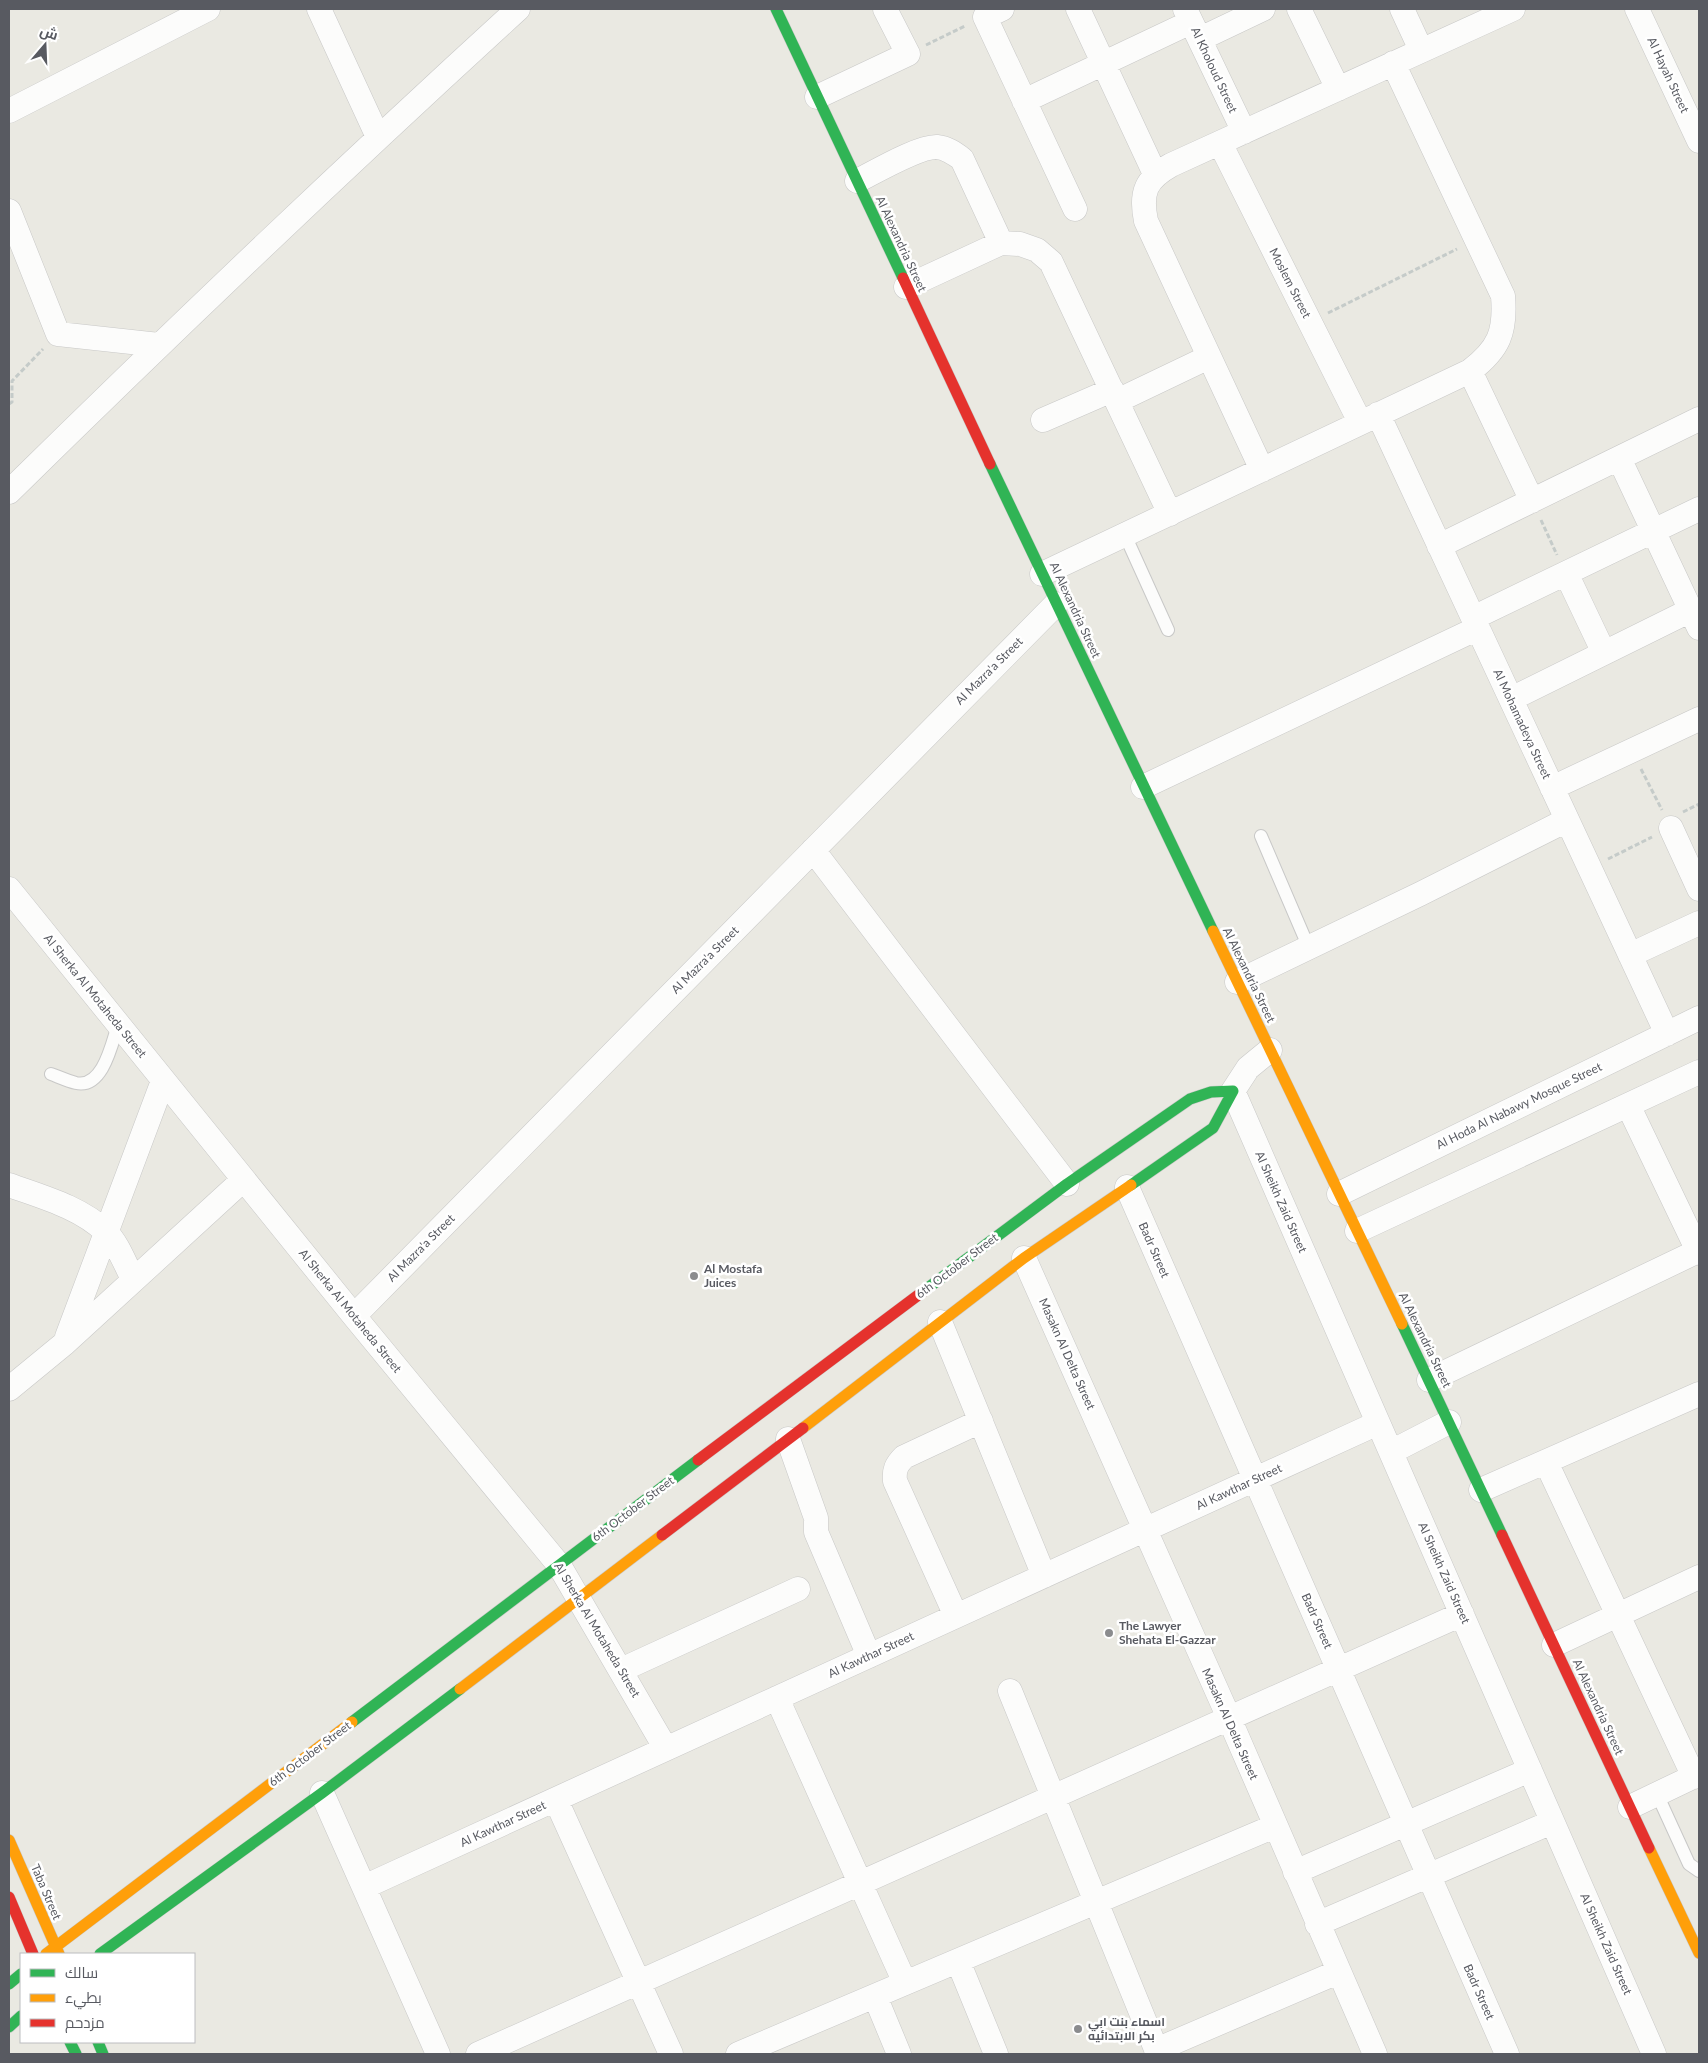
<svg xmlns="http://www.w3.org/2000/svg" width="1708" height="2063" viewBox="0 0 1708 2063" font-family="Lato,Cairo,sans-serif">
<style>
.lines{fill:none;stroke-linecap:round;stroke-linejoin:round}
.lane-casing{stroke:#c8c8c7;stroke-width:14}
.street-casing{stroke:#c8c8c7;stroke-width:25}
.fast-casing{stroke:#c8c8c7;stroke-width:12}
.slow-casing{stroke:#c8c8c7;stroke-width:12}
.jam-casing{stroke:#c8c8c7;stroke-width:12}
.path{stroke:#c5cbc9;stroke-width:3;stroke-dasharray:5 2.5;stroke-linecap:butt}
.lane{stroke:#fcfcfb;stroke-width:12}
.street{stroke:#fcfcfb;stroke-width:24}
.fast{stroke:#30b455;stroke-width:11}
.slow{stroke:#ff9f0a;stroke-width:11}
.jam{stroke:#e5322d;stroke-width:11}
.poi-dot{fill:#8b8c8e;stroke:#fff;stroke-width:2}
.labels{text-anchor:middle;stroke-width:5;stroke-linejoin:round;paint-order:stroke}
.street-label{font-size:12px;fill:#585a61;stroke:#fff}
.poi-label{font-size:12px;font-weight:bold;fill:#585a61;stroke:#fff;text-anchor:start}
</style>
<rect width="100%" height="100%" fill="#eae9e2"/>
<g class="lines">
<defs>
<path id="lane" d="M1125,535L1168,630
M1261,836L1309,948
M51,1074C59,1077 68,1081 76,1083C103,1089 112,1043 118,1025
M1657,1794L1689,1864L1699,1871"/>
<path id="street" d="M319,9L378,137
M1002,9L985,17L1075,209
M1078,9L1155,174
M1185,9L1244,132
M1299,9L1338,89
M1402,9L1421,50
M1637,9L1699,141
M1200,39L1263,9
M817,97L908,54L885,9
M1024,101L1191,22
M9,111L208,9
M1220,143L1360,422
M857,181C875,172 919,146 937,147C947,148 954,153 962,159L1001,243
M9,211L58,334L159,345
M906,287L1001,243L1020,244L1037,250L1051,262L1170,514
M1470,371L1532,501
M1117,401L1209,357
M1378,414L1667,1034
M1043,420L1112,390
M1619,458L1699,628
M1262,470L1146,221C1140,192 1146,179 1171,165L1513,9
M9,492C176,328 345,167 518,9
M1439,546L1699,419
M1566,573L1604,653
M1042,574L1470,371C1499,349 1506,332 1503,296L1393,63
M1473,618L1699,509
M1511,699L1691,610
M1143,787L1478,628
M1552,788L1699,719
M1671,828L1699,889
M813,850L1067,1184
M9,889L354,1316L559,1565L666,1749
M1630,955L1699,923
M1237,982L1420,894L1567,820
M1270,1050L1248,1068L1233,1091L1654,2054
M1628,1105L1699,1253
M9,1185C42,1197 80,1207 106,1232C118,1244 125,1264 133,1279
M1127,1187L1507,2054
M1339,1194L1699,1018
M1357,1231L1699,1072
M1024,1258L1229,1718L1375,2054
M354,1316L1056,604
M940,1322L1044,1576
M67,1337L163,1081
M1429,1380L1698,1251
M9,1389L65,1343L243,1180
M788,1439L816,1518V1532L869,1656
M1391,1452L1449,1422
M1546,1462L1694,1777
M1481,1490L1699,1394
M956,1616L895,1481C894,1470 896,1465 904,1457L981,1421
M1554,1645L1699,1577
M621,1670L798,1589
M1010,1691L1158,2054
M777,1698L905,1983
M322,1793L438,2054
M556,1800L671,2054
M1630,1807L1699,1774
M1295,1872L1530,1770
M364,1887L1378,1423
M1317,1924L1552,1822
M958,1961L996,2054
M875,1996L899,2054
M1156,2050L1338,1972
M478,2054L1462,1614
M738,2054L1275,1826"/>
<path id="fast" d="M776,9L903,278
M990,464L1213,931
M925,1290L1067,1184L1190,1099L1211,1092L1233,1091L1213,1128L1131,1185
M1402,1324L1502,1535
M352,1722L698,1460
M100,1954L322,1793L460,1689
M9,1984L21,1974
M9,2027L21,2016
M70,2042L76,2054
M98,2042L103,2054"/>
<path id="slow" d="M1213,931L1402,1324
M803,1428L1024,1258L1131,1185
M460,1689L662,1535
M9,1840L59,1954
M1649,1848L1699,1953
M46,1954L352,1722"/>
<path id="jam" d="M903,278L990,464
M698,1460L925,1290
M662,1535L803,1428
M1502,1535L1649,1848
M9,1897L33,1954"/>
</defs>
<!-- lane casing -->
<use href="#lane" class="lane-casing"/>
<!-- street casing -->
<use href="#street" class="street-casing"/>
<!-- fast casing -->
<use href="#fast" class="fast-casing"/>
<!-- slow casing -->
<use href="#slow" class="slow-casing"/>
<!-- jam casing -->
<use href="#jam" class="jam-casing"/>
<!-- path -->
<path class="path" d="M926,45L965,26
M1328,313L1457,249
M9,404L12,402V381L43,349
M1541,520L1557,555
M1641,769L1662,810
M1683,812L1699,804
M1608,859L1652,837"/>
<!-- lane -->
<use href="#lane" class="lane"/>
<!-- street -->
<use href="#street" class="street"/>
<!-- fast -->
<use href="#fast" class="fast"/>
<!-- slow -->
<use href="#slow" class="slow"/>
<!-- jam -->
<use href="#jam" class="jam"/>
</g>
<!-- markers -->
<g class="poi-dot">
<circle cx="694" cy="1276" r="5"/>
<circle cx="1109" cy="1633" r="5"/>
<circle cx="1078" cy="2029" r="5"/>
</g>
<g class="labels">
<!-- street labels -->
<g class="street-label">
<text transform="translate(1214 70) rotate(65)" y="4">Al Kholoud Street</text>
<text transform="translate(1668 75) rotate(65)" y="4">Al Hayah Street</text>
<text transform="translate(901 244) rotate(65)" y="4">Al Alexandria Street</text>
<text transform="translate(1290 283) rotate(63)" y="4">Moslem Street</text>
<text transform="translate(1075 610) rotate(65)" y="4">Al Alexandria Street</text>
<text transform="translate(989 671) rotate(-45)" y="4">Al Mazra'a Street</text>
<text transform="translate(1522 724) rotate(65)" y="4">Al Mohamadeya Street</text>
<text transform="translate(705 960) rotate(-45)" y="4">Al Mazra'a Street</text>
<text transform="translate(1249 975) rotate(64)" y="4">Al Alexandria Street</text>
<text transform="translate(95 996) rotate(51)" y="4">Al Sherka Al Motaheda Street</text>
<text transform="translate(1519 1106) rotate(-26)" y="4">Al Hoda Al Nabawy Mosque Street</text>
<text transform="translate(1281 1202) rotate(66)" y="4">Al Sheikh Zaid Street</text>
<text transform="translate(421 1248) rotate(-45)" y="4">Al Mazra'a Street</text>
<text transform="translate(1154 1250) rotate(66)" y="4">Badr Street</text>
<text transform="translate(957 1266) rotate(-37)" y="4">6th October Street</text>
<text transform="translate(350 1311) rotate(51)" y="4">Al Sherka Al Motaheda Street</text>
<text transform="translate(1425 1340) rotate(64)" y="4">Al Alexandria Street</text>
<text transform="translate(1067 1354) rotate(66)" y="4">Masakn Al Delta Street</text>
<text transform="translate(1239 1487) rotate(-25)" y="4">Al Kawthar Street</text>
<text transform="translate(633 1509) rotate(-37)" y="4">6th October Street</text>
<text transform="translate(1444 1573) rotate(66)" y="4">Al Sheikh Zaid Street</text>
<text transform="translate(1317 1621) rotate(66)" y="4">Badr Street</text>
<text transform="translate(597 1630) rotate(59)" y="4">Al Sherka Al Motaheda Street</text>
<text transform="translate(871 1655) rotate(-25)" y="4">Al Kawthar Street</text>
<text transform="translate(1598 1707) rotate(65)" y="4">Al Alexandria Street</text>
<text transform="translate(1230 1724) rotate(66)" y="4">Masakn Al Delta Street</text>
<text transform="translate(310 1754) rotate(-37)" y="4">6th October Street</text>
<text transform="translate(503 1824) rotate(-25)" y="4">Al Kawthar Street</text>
<text transform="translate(46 1892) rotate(67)" y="4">Taba Street</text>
<text transform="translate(1606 1944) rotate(66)" y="4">Al Sheikh Zaid Street</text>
<text transform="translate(1479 1992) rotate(66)" y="4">Badr Street</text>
</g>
<!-- poi labels -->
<g class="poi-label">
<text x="704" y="1273">Al Mostafa<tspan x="704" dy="14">Juices</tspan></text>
<text x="1119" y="1630">The Lawyer<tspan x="1119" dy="14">Shehata El-Gazzar</tspan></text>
<text x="1088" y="2026">اسماء بنت ابي<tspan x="1088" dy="14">بكر الابتدائيه</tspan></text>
</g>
</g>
<!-- border -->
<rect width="1708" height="2063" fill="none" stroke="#585a61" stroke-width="20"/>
<!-- legend -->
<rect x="20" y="1953" width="175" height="90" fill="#ffffff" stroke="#bcbdc0"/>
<rect x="30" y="1969" width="25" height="8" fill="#30b455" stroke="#bcbdc0"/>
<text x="65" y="1978" font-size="15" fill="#585a61">سالك</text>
<rect x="30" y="1994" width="25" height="8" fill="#ff9f0a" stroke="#bcbdc0"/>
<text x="65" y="2003" font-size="15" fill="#585a61">بطيء</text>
<rect x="30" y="2019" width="25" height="8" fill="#e5322d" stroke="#bcbdc0"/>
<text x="65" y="2028" font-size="15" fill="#585a61">مزدحم</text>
<!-- north arrow -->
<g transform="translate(45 45) rotate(19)" stroke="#ffffff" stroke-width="4" paint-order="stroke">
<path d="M0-4L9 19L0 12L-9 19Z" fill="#585a61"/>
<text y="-8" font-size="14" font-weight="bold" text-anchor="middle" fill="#585a61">ش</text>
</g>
</svg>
